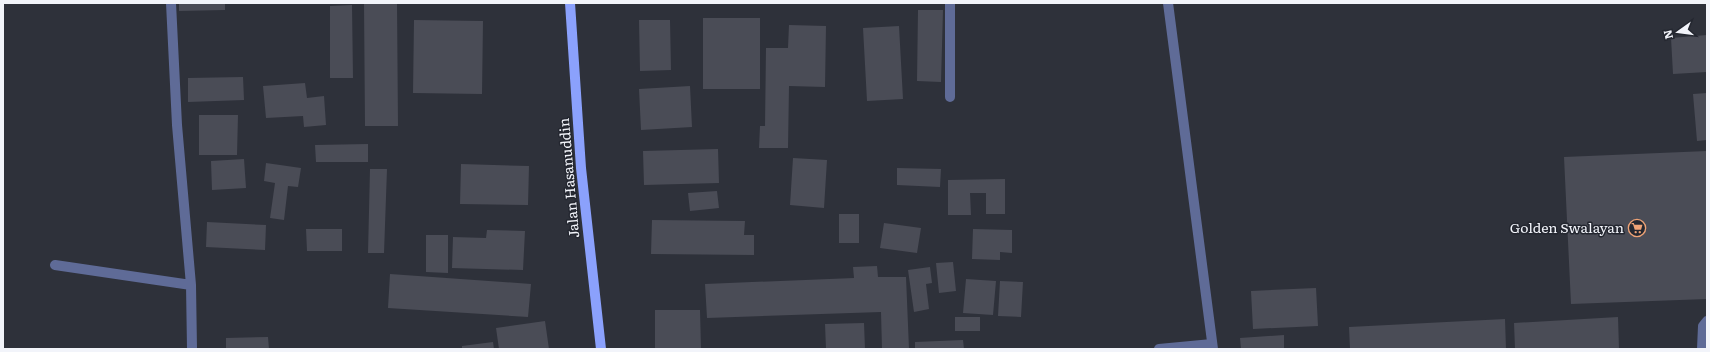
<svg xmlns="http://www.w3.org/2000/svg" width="1710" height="352" viewBox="0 0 1710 352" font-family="Literata,serif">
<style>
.building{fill:#4a4c56}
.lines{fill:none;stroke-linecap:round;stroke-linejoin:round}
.minor{stroke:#5f6b97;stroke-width:10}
.major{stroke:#8ba1fc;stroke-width:10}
.labels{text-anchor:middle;stroke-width:3;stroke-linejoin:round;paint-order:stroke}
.street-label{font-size:14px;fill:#f2f4fa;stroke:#242730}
.poi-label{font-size:14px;fill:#f2f4fa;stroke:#242730;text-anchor:end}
</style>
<rect width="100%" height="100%" fill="#2e313a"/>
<!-- building -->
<path class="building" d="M179,3H225V10L179,11Z
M364,3H397L398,126H365Z
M352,5L353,78H330V6Z
M918,10H943L941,82L917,81Z
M703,18H760V89H703Z
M414,20L483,21L482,94L413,93Z
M639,20H670L671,70L640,71Z
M789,25L826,26L825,87L789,86L788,148H759L760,126H765L766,48H788Z
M899,26L903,99L867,101L863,28Z
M1707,35V72L1673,74L1671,38Z
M243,77L244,100L188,102V78Z
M305,83L307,98L324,96L326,125L304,127L303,116L266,118L263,86Z
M690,86L692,127L641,130L639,89Z
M1707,93V140L1697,141L1693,94Z
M199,115H238L237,155H199Z
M368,144V162H316L315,145Z
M718,149L719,183L644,185L643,151Z
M1707,151V299L1571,304L1564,157Z
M793,158L827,160L824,208L790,205Z
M244,159L246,188L212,190L211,161Z
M266,163L301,168L298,187L288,186L284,220L270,218L275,183L264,181Z
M461,164L529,166L528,205L460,204Z
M897,168L941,169L940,187L897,185Z
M370,169H387L384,253H368Z
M1005,179V214H986V193H970L971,215H948V180Z
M717,191L719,208L690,211L688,193Z
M839,214H859V243H839Z
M652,220L745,221L744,235H754V255L651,254Z
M207,222L266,225L265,250L206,247Z
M884,223L921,228L917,253L880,248Z
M306,229H342V251H307Z
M973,229L1012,230V253L1000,252V260L972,259Z
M487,230L525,231L523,270L452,268L453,237L486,238Z
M426,235H448V273L426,272Z
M953,262L956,291L939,293L936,263Z
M877,266L878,277H906L909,349H882L881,312L707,318L705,284L854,278L853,267Z
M930,267L932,283L926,284L929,309L914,312L908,270Z
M390,274L531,284L528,317L388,308Z
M966,279L996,281L993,315L963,313Z
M1000,281L1023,282L1021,317L998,316Z
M1316,288L1318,326L1253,329L1251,291Z
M655,310H700L701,349H655Z
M955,317H980V331H955Z
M1618,317L1619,349H1515L1514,323Z
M1505,319L1506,349H1350L1349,327Z
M545,321L549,349H499L496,328Z
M864,323L865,349H826L825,324Z
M1284,335V349H1241L1240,338Z
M268,337L269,349H226V338Z
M963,340L964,349H915V342Z
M493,342L494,349H462V346Z"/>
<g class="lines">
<!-- minor -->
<path class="minor" d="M171,3L177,125L191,285L192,349
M1168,3L1213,349
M950,97V3
M55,265L191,285
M1159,349L1212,344
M1702,349L1703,326L1707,321"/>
<!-- major -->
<path class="major" d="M570,3L581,168L601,349"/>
</g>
<!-- icons -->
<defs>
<symbol id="supermarket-ring" viewBox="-11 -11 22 22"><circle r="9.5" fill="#242730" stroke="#efa376" stroke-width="1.5"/><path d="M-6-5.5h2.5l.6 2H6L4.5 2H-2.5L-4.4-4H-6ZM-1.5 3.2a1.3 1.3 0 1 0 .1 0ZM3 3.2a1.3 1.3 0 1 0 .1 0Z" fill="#efa376"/></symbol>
</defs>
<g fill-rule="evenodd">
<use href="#supermarket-ring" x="1627" y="218" width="20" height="20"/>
</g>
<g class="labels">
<!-- street labels -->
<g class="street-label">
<text transform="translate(569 178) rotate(-95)" y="5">Jalan Hasanuddin</text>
</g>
<!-- poi labels -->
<g class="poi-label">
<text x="1624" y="233">Golden Swalayan</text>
</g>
</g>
<!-- border -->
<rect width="1710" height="352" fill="none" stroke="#f2f4fa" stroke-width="8"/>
<!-- north arrow -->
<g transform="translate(1678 32) rotate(256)" stroke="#242730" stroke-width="3" paint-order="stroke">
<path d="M0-3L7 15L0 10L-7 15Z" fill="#f2f4fa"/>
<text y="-6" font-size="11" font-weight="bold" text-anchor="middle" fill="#f2f4fa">N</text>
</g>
</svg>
